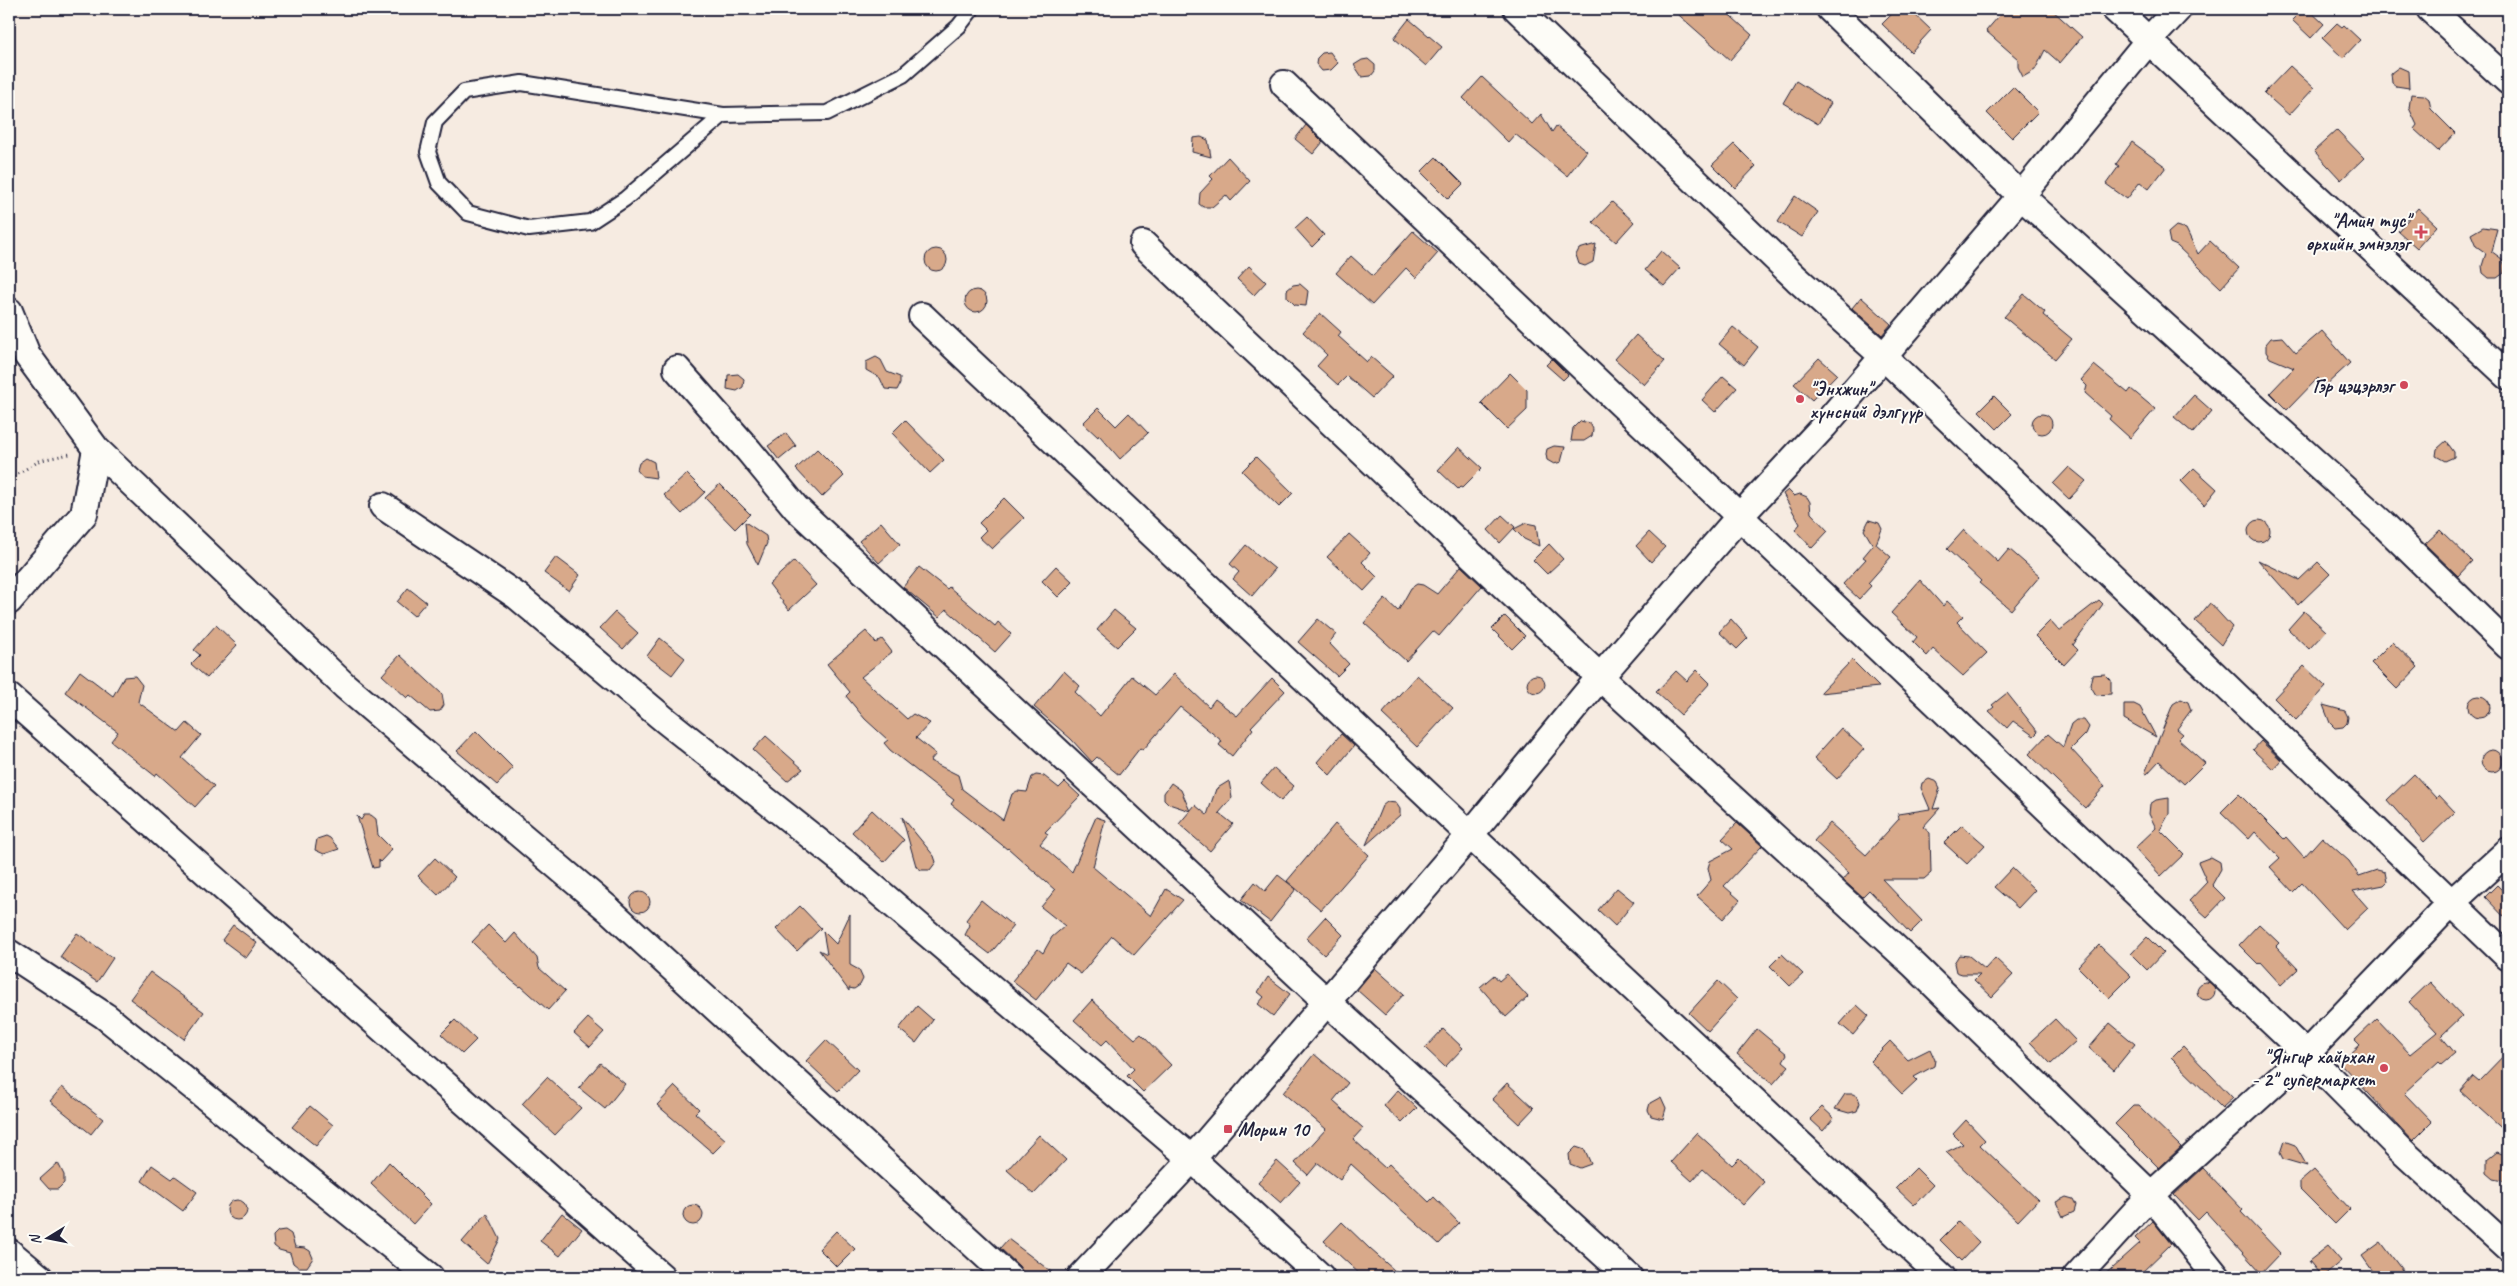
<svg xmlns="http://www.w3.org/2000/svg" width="2517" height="1286" viewBox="0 0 2517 1286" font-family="Caveat,sans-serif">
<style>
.building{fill:#d8a98a;stroke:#22223b}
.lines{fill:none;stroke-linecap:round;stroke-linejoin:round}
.service-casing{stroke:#22223b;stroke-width:18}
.minor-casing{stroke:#22223b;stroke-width:30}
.path{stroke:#22223b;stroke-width:3;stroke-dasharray:1 4;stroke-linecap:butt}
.service{stroke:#fdfcf7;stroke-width:14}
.minor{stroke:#fdfcf7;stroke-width:26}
.poi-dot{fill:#d1495b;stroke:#fdfcf7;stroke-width:2}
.labels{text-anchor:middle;stroke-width:4;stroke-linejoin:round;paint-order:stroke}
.poi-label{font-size:20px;font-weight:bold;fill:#22223b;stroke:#fdfcf7;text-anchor:end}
</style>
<rect width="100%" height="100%" fill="#f6ebe1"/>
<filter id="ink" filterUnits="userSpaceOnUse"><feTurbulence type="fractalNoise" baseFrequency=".02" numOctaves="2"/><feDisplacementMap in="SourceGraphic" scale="10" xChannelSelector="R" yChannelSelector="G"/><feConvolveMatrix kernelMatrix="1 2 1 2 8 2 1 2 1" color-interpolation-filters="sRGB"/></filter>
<g filter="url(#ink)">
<!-- building -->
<path class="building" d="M1672,9H1723L1752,35L1730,60Z
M1897,9H1909L1931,30L1911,52L1882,24Z
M2005,9H2051L2082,37L2060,63L2045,50L2035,70L2023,77L2018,67V59L1986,31Z
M2303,9H2308L2324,24L2311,38L2292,20Z
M1409,19L1442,47L1426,66L1394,38Z
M2337,23L2342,27L2344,25L2360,40L2343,58L2322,38Z
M1330,52L1338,63L1331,70L1322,71L1316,64L1317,58L1322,53Z
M1368,59L1375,65V71L1371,76L1362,77L1354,65L1362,60Z
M2290,66L2314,88L2289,115L2264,93Z
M2399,67L2408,71L2409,88L2396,86L2392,83L2391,73Z
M1482,77L1532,124L1541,114L1552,132L1556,126L1587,151L1567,176L1515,134L1508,142L1463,98Z
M1796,81L1831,103L1818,124L1783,103Z
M2013,87L2038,112L2012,138L1987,113Z
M2411,94L2424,95L2429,99L2431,109L2455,133L2438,151L2414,129L2417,125L2409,108Z
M1306,125L1323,142L1313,154L1295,139Z
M2337,130L2364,158L2341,180L2314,151Z
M1193,138L1201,137L1208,140L1211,157L1192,152Z
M2132,142L2166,167L2149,189L2140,182L2127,199L2106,184L2119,166L2116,164Z
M1734,144L1756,166L1735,188L1712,165Z
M1228,157L1250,181L1231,201L1226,195L1212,207H1203L1199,204L1200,193L1213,179L1210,176Z
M1436,157L1463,184L1448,199L1421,172Z
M1795,196L1818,212L1802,237L1778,222Z
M1612,202L1634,222L1616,242L1593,222Z
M2418,208L2437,226L2417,248L2398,231Z
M1307,217L1324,235L1312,247L1295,228Z
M2176,226L2186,229L2198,254L2210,241L2239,268L2221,288L2177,246L2170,243L2168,233Z
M2483,227L2497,229L2491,251L2502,259L2505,266L2504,273L2497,278H2489L2483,273L2482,266L2486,253L2476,246L2471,234Z
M1413,231L1438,253L1416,278L1406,268L1372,305L1336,273L1351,256L1373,276Z
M1596,244L1593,262L1585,266L1579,264L1576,255L1579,249Z
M925 260a11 11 0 1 1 22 0a11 11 0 1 1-22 0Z
M1661,251L1680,268L1664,286L1645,270Z
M1249,266L1266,282L1254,295L1237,279Z
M1300,284L1308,291L1306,306L1295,305L1287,297V290L1293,285Z
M965 301a11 11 0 1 1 22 0a11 11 0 1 1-22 0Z
M2024,294L2045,312L2043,315L2072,339L2055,359L2004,317Z
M1861,297L1891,324L1882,335L1852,308Z
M1320,313L1341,332L1338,336L1367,362L1371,357L1393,376L1372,398L1347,376L1338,385L1317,366L1327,355L1303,332Z
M1733,327L1758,347L1744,365L1719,344Z
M2322,331L2350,363L2325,386L2318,378L2287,410L2270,393L2294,368L2270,358L2266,352V344L2271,338L2282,337L2296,353Z
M1636,335L1665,361L1644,385L1615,359Z
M876,357L881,360L887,372L900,377V384L897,390L885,389L880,378L866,370V362Z
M1819,358L1837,374L1812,400L1794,384Z
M1552,359L1568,375L1563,380L1546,365Z
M2094,365L2128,393L2131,389L2155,409L2130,438L2109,419L2111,416L2085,393L2087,386L2081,380Z
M1510,373L1527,390V410L1507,429L1481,403Z
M738,374L744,379L743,387L737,391L727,389L728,375Z
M1723,376L1737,388L1715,412L1702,400Z
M2194,395L2212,411L2193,433L2174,417Z
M1994,396L2012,414L1997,429L1979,411Z
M1098,408L1116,426L1129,413L1148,433L1120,459L1099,435L1098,437L1083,423Z
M2032 424a10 10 0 1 1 20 0a10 10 0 1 1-20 0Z
M905,420L944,460L930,473L892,433Z
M1580,421L1590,423L1593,429L1592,436L1584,441H1571L1573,428Z
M786,433L796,446L779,460L768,446Z
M2446,441L2454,452V457L2445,461L2436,456L2437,449Z
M1554,446L1565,447L1561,462L1554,464L1547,460L1546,454L1547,449Z
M1459,447L1482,468L1462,488L1460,487L1458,489L1438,470Z
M817,449L844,476L822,497L796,469Z
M1256,457L1293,493L1279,507L1242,471Z
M646,458L654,462L656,478L642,476L637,470L639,463Z
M2069,467L2086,481L2069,499L2053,484Z
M2194,468L2217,489L2204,505L2181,481Z
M687,474L705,492L682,514L664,495Z
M720,484L750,514L735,529L705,498Z
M1788,490L1794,496L1800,494L1807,497L1810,502L1811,513L1828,531L1812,548L1795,530L1800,524L1783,494Z
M1004,498L1024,518L992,549L979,537L986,530L979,523Z
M1502,515L1515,527L1500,543L1488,530Z
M2248 531a11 11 0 1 1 22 0a11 11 0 1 1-22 0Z
M1869,520L1879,523L1882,529L1876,544L1891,557L1868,583L1871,586L1859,599L1843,584L1866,559L1863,557L1873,545L1864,530Z
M745,522L766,536L767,543L758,565L747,544Z
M881,522L900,544L879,563L859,541Z
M1526,523L1536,525L1539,546L1524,539L1514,529Z
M1964,530L1998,562L2009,549L2040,576L2011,610L1979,583L1981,581L1947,549Z
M2440,530L2472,561L2458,576L2425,544Z
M1649,532L1665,547L1651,562L1636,546Z
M1349,534L1370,553L1362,562L1377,577L1364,591L1327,557Z
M1549,544L1563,559L1547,574L1533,560Z
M1246,545L1275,569L1252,596L1233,579L1239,572L1230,564Z
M556,557L580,575L569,591L544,573Z
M2258,560L2299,580L2318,562L2330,574L2298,605Z
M794,561L816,585L789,610L769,584Z
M1056,566L1073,582L1058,597L1042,581Z
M1461,566L1482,586L1439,636L1433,631L1406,661L1364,623L1385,599L1398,611L1411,588L1417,584L1423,585L1437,594Z
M919,567L947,589L949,587L995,626L998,622L1011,634L995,652L946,609L939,617L903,587Z
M1920,580L1943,606L1947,601L1963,616L1957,622L1987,653L1963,676L1933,649L1927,656L1913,642L1917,637L1891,613Z
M408,588L426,602L414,616L397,602Z
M2099,600L2103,604L2073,645L2078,650L2064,665L2035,636L2050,621L2059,631Z
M2210,603L2232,627L2221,645L2195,621Z
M1114,610L1136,628L1117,647L1097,630Z
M2304,611L2326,631L2309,649L2288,629Z
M615,612L638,633L623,649L600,628Z
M1505,616L1525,636L1512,649L1492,629Z
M1318,619L1336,634L1329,643L1349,664L1337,676L1298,642Z
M1731,619L1748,638L1737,649L1719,632Z
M216,625L237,645L207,678L191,664L200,655L194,650Z
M866,631L876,643L882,639L892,652L861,677L907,719L913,714L930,723L916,738L936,754L930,761L958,775L962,789L1003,820L1012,794L1017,791L1027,792L1032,777L1036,775L1044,776L1059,788L1065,782L1080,796L1045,832L1048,834L1040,844L1072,872L1096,817L1105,820L1093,867L1151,916L1166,889L1183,900L1134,955L1112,936L1081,974L1066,963L1036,1000L1012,981L1038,949L1043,953L1052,937L1065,926L1041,907L1055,890L1008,848L1007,849L951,804L954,800L890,750L884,743L888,740L865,719L846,696L850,692L827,664Z
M660,638L685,658L672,675L647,656Z
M2392,642L2418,667L2397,689L2371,663Z
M400,655L442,694L444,705L440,711L430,712L410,695L407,698L382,675Z
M1852,660L1879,687L1820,693Z
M2304,666L2326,687L2296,720L2274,698Z
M1697,670L1710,683L1681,715L1656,692L1676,671L1687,681Z
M80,671L113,696L124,677L135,676L142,685L138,702L179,732L187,723L201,735L182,758L214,786L195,807L157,773L155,776L111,741L118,732L65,692Z
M1064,671L1080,686L1075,692L1100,716L1132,676L1155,695L1174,674L1209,707L1215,699L1237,716L1272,678L1285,691L1251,727L1253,729L1232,756L1219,745L1222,741L1180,707L1143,750L1140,748L1119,775L1097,757L1092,762L1071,739L1034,707Z
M2105,674L2111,680V694L2096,695L2090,685L2092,675Z
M1417,675L1453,708L1417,747L1382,714Z
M1527 684a9 9 0 1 1 18 0a9 9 0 1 1-18 0Z
M2007,693L2038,732L2034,736L2013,721L2007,728L1989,711L1994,707L1992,705Z
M2468 707a11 11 0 1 1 22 0a11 11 0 1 1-22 0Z
M2181,699L2188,702L2191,710L2177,729L2183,734L2178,739L2205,763L2184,784L2159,761L2147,774L2145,773L2173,704Z
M2124,704H2134L2140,707L2156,737L2124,719Z
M2323,705L2345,711L2348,717L2347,723L2343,727L2335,728L2330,723Z
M2076,720H2084L2089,727L2086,734L2071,749L2105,786L2085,808L2029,754L2048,734L2063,747L2071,724Z
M1841,728L1864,749L1837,779L1814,758Z
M476,731L513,768L497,785L457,751Z
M1341,734L1354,746L1330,775L1317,762Z
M766,736L803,769L787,781L753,750Z
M2261,741L2281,760L2273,769L2253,750Z
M2481 761a11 11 0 1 1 22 0a11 11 0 1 1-22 0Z
M1274,768L1294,786L1281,801L1261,783Z
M2414,774L2436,798L2439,795L2455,812L2424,842L2387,800Z
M1929,779L1937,782L1940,788L1933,809L1940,808L1923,827L1930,833L1931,873L1924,879H1882L1922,921L1910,933L1869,890L1862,897L1843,880L1849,873L1814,841L1830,823L1866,855L1899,819L1898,814L1930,809L1921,788L1922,783Z
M1229,781L1232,798L1219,813L1233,824L1210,851L1179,824L1190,811L1169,804L1164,799V793L1171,783L1181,790L1190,811L1195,805L1207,815L1216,789Z
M2239,794L2284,839L2286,837L2304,857L2322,837L2349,861L2359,876L2377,870L2385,872L2387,882L2384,885L2353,891L2368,908L2345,930L2302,883L2293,892L2270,867L2280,858L2255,832L2249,839L2221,812Z
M2169,798V814L2160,830L2184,854L2161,876L2135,848L2156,828L2149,814L2150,804L2156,800Z
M1387,802L1396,803L1400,809V815L1366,845L1382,806Z
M872,810L904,840L884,862L852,832Z
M364,815H371L376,819L378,835L392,849L380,862L379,860V867L373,868L357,816L361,820Z
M902,817L934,856L936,862L930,870H921L916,866Z
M1737,823L1762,846L1724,886L1740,900L1723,919L1697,896L1711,880L1708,868L1710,861L1733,849L1722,839Z
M1335,824L1369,855L1321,910L1287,881Z
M1962,825L1985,845L1967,864L1944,843Z
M326,836L330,838L339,849L324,854L315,850L317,839Z
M2211,857L2220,862L2221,869L2212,885L2225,898L2207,917L2189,901L2207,882L2198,862Z
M435,858L455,877L438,895L418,876Z
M2012,868L2035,890L2018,908L1994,887Z
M1278,875L1296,889L1270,922L1241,900L1255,882L1265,891Z
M2497,885L2508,896V921L2485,897Z
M1617,888L1634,902L1615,926L1598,910Z
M630 902a10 10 0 1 1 20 0a10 10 0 1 1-20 0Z
M981,900L1013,926L990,954L965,935L970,925L966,920Z
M800,906L821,928L797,951L776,929Z
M850,914V965L859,970L863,979L860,985L854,989L849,988V991L819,950L827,954L823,931L836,944Z
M1325,917L1343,935L1324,955L1306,938Z
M2259,924L2279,943L2276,946L2298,969L2281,985L2260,962L2258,964L2239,945Z
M233,925L257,943L246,958L222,940Z
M488,925L506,943L515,933L537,958L539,968L565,991L548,1010L521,986L520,987L511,980L472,942Z
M77,933L113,958L97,982L60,957Z
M2147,937L2163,953L2147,970L2131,954Z
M2099,945L2131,976L2109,998L2078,967Z
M1782,954L1803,974L1790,986L1770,966Z
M1959,955L1969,956L1985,969L1995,958L2013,975L1992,997L1974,980L1980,974H1962L1956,972L1954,963Z
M1375,968L1404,994L1385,1015L1357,990Z
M150,972L204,1012L184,1039L130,999Z
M1507,974L1528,997L1506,1017L1480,987L1494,975L1499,981Z
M1268,977L1290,994L1273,1016L1258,1004L1264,997L1258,992Z
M1718,981L1737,999L1708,1031L1689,1013Z
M2197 991a9 9 0 1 1 18 0a9 9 0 1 1-18 0Z
M2430,982L2462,1016L2441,1036L2455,1053L2441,1065L2438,1062L2404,1093L2432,1122L2413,1141L2340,1063L2360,1045L2355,1040L2377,1019L2410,1054L2437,1032L2409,1002Z
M1092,1000L1135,1039L1141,1034L1171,1065L1143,1092L1127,1076L1134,1069L1107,1040L1102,1045L1074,1020Z
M1857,1005L1869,1016L1853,1035L1840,1024Z
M917,1006L933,1020L916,1043L899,1029Z
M588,1018L604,1032L590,1047L574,1033Z
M2055,1019L2076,1041L2051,1064L2030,1042Z
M455,1020L476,1040L462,1054L441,1034Z
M2110,1023L2135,1044L2114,1070L2089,1048Z
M1443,1029L1463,1048L1445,1067L1425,1048Z
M1757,1029L1787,1054L1783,1061L1789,1066L1773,1084L1737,1054Z
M826,1040L858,1070L838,1091L806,1061Z
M1890,1041L1908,1060L1930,1049L1935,1060L1934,1066L1914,1077L1917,1080L1902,1094L1870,1061Z
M2183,1046L2233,1098L2222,1108L2171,1058Z
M2508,1051V1134L2460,1091L2473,1076L2479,1081Z
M1314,1054L1348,1083L1333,1101L1363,1128L1353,1139L1385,1168L1389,1164L1429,1202L1434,1197L1459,1223L1439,1244L1351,1164L1340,1180L1318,1163L1308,1175L1295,1163L1326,1129L1283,1093Z
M600,1063L625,1084L605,1109L579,1088Z
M547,1077L581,1108L555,1135L522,1104Z
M1507,1083L1534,1108L1519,1124L1492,1099Z
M675,1086L699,1109L695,1113L726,1140L713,1153L657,1105Z
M62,1087L103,1119L91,1134L50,1101Z
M1398,1090L1417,1108L1402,1123L1384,1106Z
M1845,1094H1853L1858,1097L1860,1103L1857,1111L1849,1113L1835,1109Z
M1661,1097L1666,1108L1663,1119L1651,1116L1648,1110L1650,1103Z
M310,1106L333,1125L316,1146L292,1127Z
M2133,1106H2139L2181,1147L2159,1168L2115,1124Z
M1822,1107L1834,1118L1823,1131L1810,1119Z
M1966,1120L1985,1140L1980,1145L2038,1200L2018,1221L1946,1152L1963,1144L1953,1134Z
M1697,1133L1732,1165L1739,1158L1764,1182L1743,1205L1703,1169L1692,1181L1671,1162Z
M1039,1135L1066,1160L1034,1194L1007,1170Z
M2284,1141L2295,1145L2307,1166L2283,1159L2280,1153Z
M1576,1147L1585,1150L1591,1164L1580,1168L1570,1164L1569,1154Z
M2497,1152L2508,1156V1182L2494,1179L2487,1173V1160Z
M1277,1161L1300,1182L1281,1203L1258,1183Z
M389,1162L431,1204L413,1224L371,1184Z
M58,1163L64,1175V1183L58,1189H49L40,1179Z
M152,1165L172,1179L175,1176L197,1192L183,1211L142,1181Z
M1916,1168L1933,1185L1914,1205L1896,1188Z
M2203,1168L2243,1210L2241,1212L2280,1253L2261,1273L2206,1212L2198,1220L2174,1195Z
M2314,1170L2350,1209L2335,1224L2300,1189V1182Z
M2066,1197L2073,1199L2076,1205L2074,1212L2063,1217L2056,1202Z
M227 1210a10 10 0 1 1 20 0a10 10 0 1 1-20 0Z
M683 1215a10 10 0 1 1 20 0a10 10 0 1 1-20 0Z
M487,1213L500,1239L487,1264L462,1242Z
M562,1213L582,1229L560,1256L540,1241Z
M2153,1221L2171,1244L2137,1277H2102L2140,1243L2135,1238Z
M1342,1222L1370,1249L1402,1277H1363L1324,1241Z
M1958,1222L1979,1242L1961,1261L1940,1240Z
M285,1230L291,1234L295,1247L305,1248L310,1251L313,1258L307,1267H298L293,1263L290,1253L279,1250L274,1246L273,1236L278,1231Z
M836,1231L855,1249L837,1267L819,1249Z
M1008,1239L1028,1254L1058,1277H1025L1019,1266L1000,1248Z
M2381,1242L2402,1270L2391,1277H2377L2362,1256Z
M2328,1246L2341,1261L2322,1277L2309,1261Z"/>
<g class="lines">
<defs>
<path id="service" d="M723,115L625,199L590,222L529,229L468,213L439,183L428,152L435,122L464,92L522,83L723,115L827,113L903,75L959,26L972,9"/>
<path id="minor" d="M1517,9L1797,279L1884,357L2508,957
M1830,9L2021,196L2382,523L2508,646
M2115,9L2508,376
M2430,9L2508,81
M1284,84L2306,1054L2401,1150L2508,1248
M1143,244L1600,677L1914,965L2151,1195L2217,1277
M9,311L27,355L96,449L84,514L9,601
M922,316L1470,835L1942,1277
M677,369L749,451L796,508L1326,1001L1629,1277
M96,449L345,686L608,909L1009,1277
M383,506L517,596L665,720L845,863L1192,1159L1321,1277
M9,697L662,1277
M9,953L105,1016L430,1277
M9,1252L39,1277
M1081,1277L1192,1159L1470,835L1600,677L1740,516L1824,426L2021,196L2149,40L2178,9
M2076,1277L2151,1195L2306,1054L2451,903L2508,851"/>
</defs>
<!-- service casing -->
<use href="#service" class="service-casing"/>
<!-- minor casing -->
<use href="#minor" class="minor-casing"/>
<!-- path -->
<path class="path" d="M9,479L41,460L70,454"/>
<!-- service -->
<use href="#service" class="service"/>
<!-- minor -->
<use href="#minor" class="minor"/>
</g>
</g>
<!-- markers -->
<g class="poi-dot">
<path d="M2418.5 224.5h5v5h5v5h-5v5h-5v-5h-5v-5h5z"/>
<circle cx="2404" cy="385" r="5"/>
<circle cx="1800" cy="399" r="5"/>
<circle cx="2384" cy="1068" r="5"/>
<rect x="1223" y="1124" width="10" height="10" rx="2.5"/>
</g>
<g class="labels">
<!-- poi labels -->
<g class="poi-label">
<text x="2410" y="227">"Амин тус"<tspan x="2410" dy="23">өрхийн эмнэлэг</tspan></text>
<text x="2394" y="392">Гэр цэцэрлэг</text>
<text x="1810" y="395" text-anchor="start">"Энхжин"<tspan x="1810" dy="23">хүнсний дэлгүүр</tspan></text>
<text x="2374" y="1063">"Янгир хайрхан<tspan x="2374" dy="23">- 2" супермаркет</tspan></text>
<text x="1238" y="1136" text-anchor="start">Морин 10</text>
</g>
</g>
<!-- margin -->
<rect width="2517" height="1286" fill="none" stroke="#fdfcf7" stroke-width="30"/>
<rect x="15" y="15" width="2487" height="1256" fill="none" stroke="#22223b" stroke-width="2" filter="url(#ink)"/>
<!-- north arrow -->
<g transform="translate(48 1238) rotate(260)" stroke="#fdfcf7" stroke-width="4" paint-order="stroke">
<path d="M0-4L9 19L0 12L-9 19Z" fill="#22223b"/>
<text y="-8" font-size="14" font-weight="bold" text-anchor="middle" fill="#22223b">N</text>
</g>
</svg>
